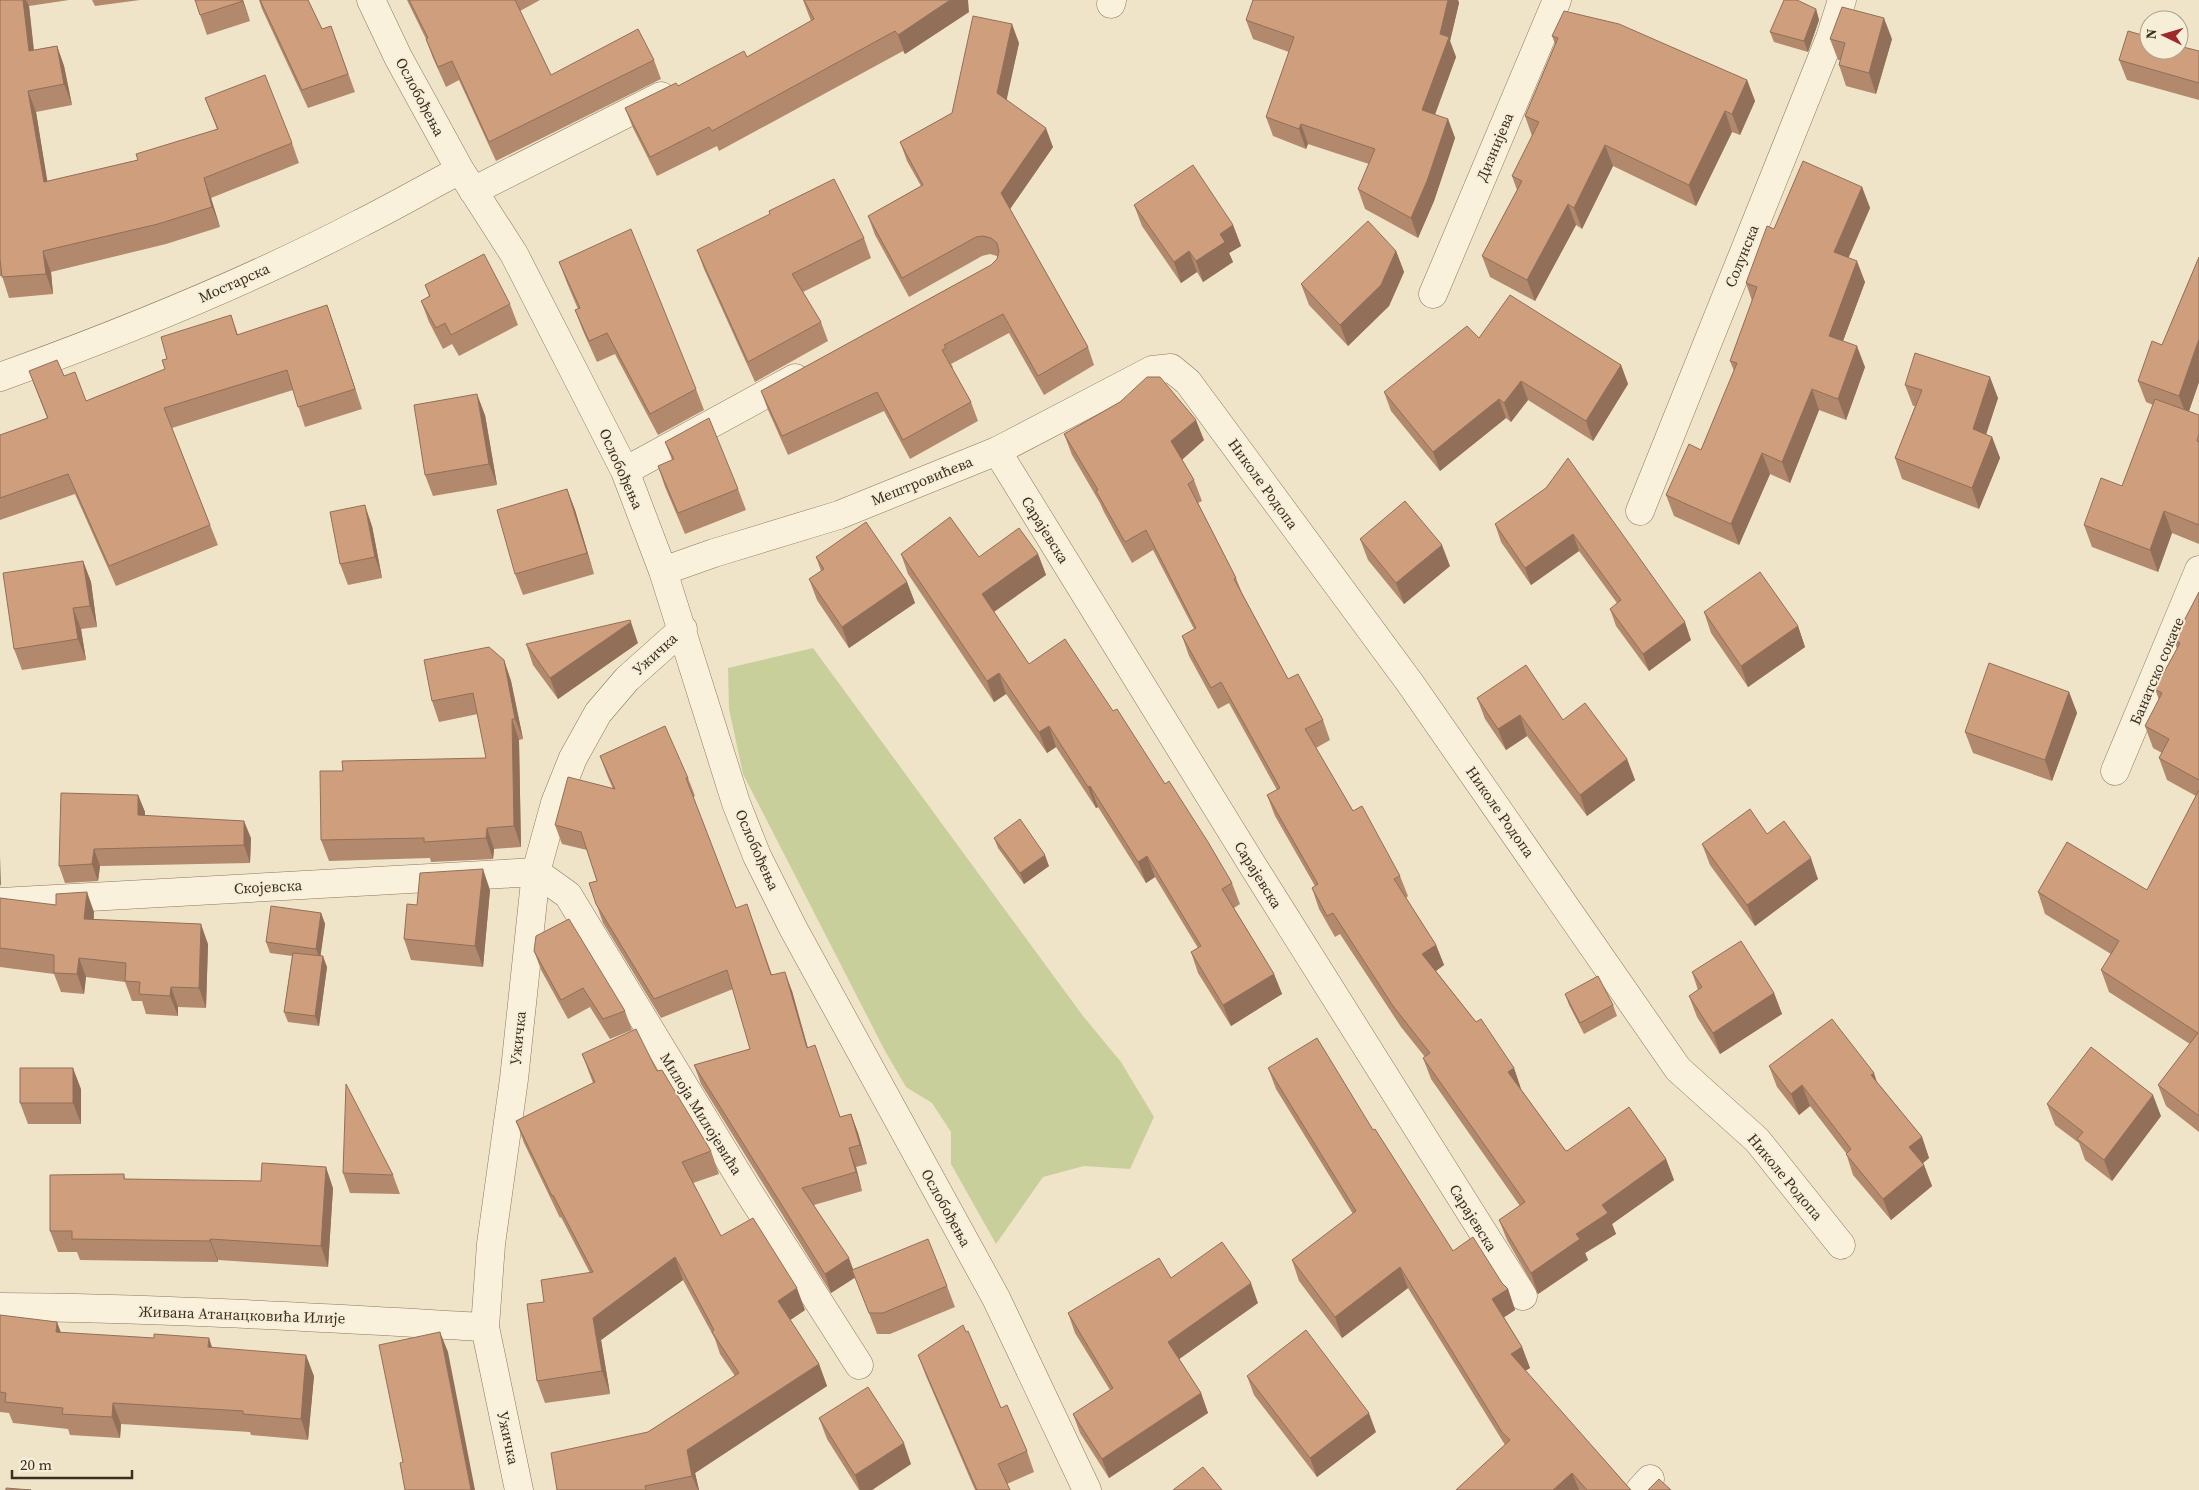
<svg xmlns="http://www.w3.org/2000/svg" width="2199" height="1490" viewBox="0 0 2199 1490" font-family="'Source Serif 4',serif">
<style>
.green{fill:#c9cf9b}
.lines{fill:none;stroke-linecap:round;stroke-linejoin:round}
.minor-casing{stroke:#8d765c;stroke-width:29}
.minor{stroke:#faf1dc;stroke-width:28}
.wall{fill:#b2896c}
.shaded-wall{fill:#916f58}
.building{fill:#cf9f7d;stroke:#916f58}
.labels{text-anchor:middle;stroke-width:4;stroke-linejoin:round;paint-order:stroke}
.street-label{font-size:15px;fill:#3d2e20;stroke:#f7eed8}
</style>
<rect width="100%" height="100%" fill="#f0e4c8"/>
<!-- green -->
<path class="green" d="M813,648L1083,1016L1121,1062L1154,1117L1130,1169L1084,1166L1043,1177L996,1244L951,1164V1132L932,1103L906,1087L885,1051L743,774L729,709L728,668Z"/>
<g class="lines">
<defs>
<path id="minor" d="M371,0L398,57L460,170L514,254L625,471L663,571L736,803L757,856L793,928L996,1298L1087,1490
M1111,4L1112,0
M473,191L661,96
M1433,294L1557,0
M0,377C122,333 244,284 359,224C393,207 426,188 460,170
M997,451L1253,866L1523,1296
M625,471L795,378
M1640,511L1830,38L1842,0
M663,571L714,553L839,515L997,451L1152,370L1171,368L1188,382L1410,683L1678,1069L1757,1140L1841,1245
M2115,771L2199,570
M0,902L536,872L568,895L748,1191L859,1365
M0,1307C162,1308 323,1318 485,1327
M519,1490L485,1327L491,1244L514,1079L536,872L555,803L573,758L598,713L627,679L683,629
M1640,1490L1650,1479"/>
</defs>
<!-- minor casing -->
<use href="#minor" class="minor-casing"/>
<!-- minor -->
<use href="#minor" class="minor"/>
</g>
<!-- wall -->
<path class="wall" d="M0,0H69L29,6L34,50L57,46L64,66L72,105L36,112L47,182L138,160L217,129L205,98L292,143L299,163L211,198L220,227L166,244L51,272L53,294L9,298L2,276H0Z
M92,0H140L95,6Z
M243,0L250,21L207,35L200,15Z
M259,0H308L322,29L331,26L355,92L308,108L262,9Z
M407,0H540L520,11L551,75L654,60L661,79L496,161L459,80L446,87L433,58L426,39Z
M803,0L969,12L905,54L903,51L719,151L717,146L657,176L633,128L625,108L747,57L811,21Z
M1253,0H1458L1459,3L1450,41L1456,57L1435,115L1448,119L1455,138L1434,201L1418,238L1365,209L1358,189L1369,164L1308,144L1306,149L1273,136L1266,117L1289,52L1253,39L1246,20Z
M1816,9L1819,20L1808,52L1774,42L1770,32Z
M1552,36L1747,80L1755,101L1740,135L1732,132L1696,206L1613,166L1582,229L1576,225L1535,301L1490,277L1482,256L1517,190L1512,176L1532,136L1525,116L1555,44Z
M1830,39H1892L1876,94L1846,86L1839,65L1840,60H1838Z
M1019,43L1006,100L1053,147L1010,209L1088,347L1094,365L1044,395L1009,333L951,364L953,367L952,368L971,402L978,421L910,459L884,411L788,455L768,410L761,391L991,265L997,259V256L990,254L982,256L909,297L875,235L868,216L921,186L907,161L900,142L952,113Z
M2199,51V100L2127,80L2119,60Z
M1862,187L1870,208L1848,257L1865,282L1843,341L1865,367L1846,420L1819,410L1790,483L1770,474L1739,545L1674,516L1666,495L1701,450L1734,371L1730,361L1752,301L1746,283Z
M1134,205L1233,225L1241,246L1229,253L1233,262L1203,282L1197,272L1181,283L1142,226Z
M864,238L871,258L803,292L821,322L828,341L755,382L704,269L697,250Z
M1396,251L1404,272L1389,306L1348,346L1309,305L1301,284Z
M2199,257V382L2189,411L2199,415V544L2172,533L2158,572L2092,547L2084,525L2122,486L2153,405L2146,402L2138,381L2162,345Z
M559,262L696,389L704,410L658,435L615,354L597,362L583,331L575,310L578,309L567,283Z
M425,285L510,304L518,325L459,356L452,344L443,349L429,322L421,301L429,296Z
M327,305L362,409L305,427L293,390L172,428L218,545L116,586L75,494L0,520V435L47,418L29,371L64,376L86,401L165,369L167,359L231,315L238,335Z
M1479,338L1621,365L1628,384L1593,441L1528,400L1511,422L1506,418L1440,471L1391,411L1384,392Z
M1905,385L1998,398L1986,434L1992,437L2000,458L1979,509L1902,479L1895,458L1915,406H1913Z
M1120,402L1204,440L1182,460L1194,480L1202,501L1198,503L1236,578L1242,593L1288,679L1323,720L1330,740L1316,748L1353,811L1400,876L1408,896L1406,898L1436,945L1444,965L1436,971L1476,1022L1514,1068L1521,1089L1565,1150L1666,1159L1674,1180L1612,1224L1616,1234L1585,1253L1588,1260L1538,1294L1507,1240L1499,1220L1520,1206L1431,1079L1423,1058L1425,1057L1401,1027L1340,934L1335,937L1319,909L1312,888L1315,886L1275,816L1267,795L1277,790L1229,703L1218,709L1189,656L1182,636L1194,629L1153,550L1132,563L1104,512L1100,503L1072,455L1064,434Z
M485,415L497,485L433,496L425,475Z
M665,442L738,489L746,510L685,534L665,487L658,466L672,460Z
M1546,488L1691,640L1649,671L1616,626L1610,609L1617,603L1579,551L1531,585L1501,542L1495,524Z
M567,489L575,510L594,574L523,595L515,574Z
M372,526L382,578L348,585L340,564Z
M1360,539L1450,566L1404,604L1368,560Z
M901,554L979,557L1038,554L1046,575L994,612L1029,664L1113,711L1165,784L1232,883L1240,904L1234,908L1274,974L1282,994L1231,1026L1198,973L1191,952L1198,948L1155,877L1146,883L1098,807L1096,808L1056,747L1047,753L1006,694L994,702L908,574Z
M816,557L907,582L915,603L849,648L817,600L809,579L821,571Z
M83,561L91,582L97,627L81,629L86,660L22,670L14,649Z
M2199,592V1132L2166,1106L2158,1085L2190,1044L2109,992L2101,970L2111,954L2045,914L2038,892L2147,890L2196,796L2167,780L2159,758L2162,753L2153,748L2145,726L2159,700L2155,689L2177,649L2174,640Z
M1704,612L1798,626L1805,647L1748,687L1711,633Z
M638,643L558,699L533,665L526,644Z
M504,660L511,681L523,739L519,740L521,847L494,849L493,859L431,862L430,858L329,861L321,840L343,771L486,758L478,714L439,722L432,701Z
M2069,692L2077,713L2052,781L1973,753L1965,732Z
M1477,698L1627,759L1635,780L1587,816L1527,736L1506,750L1485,719Z
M600,756L688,778L695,796L693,797L736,908L754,923L772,975L792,991L808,1048L815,1045L840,1117L851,1114L858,1133L867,1164L856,1167L862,1191L814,1205L853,1270L947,1286L955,1307L890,1334H877L855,1277L831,1293L701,1084L694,1065L750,1049L733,989L661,1018L603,923L589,883L597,881L587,850L562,844L555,825L613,789L607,775Z
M138,795L145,812V816L251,838L250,863L100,866L98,881L65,883L59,866Z
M1767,834L1818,879L1755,926L1710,865L1702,844Z
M994,838L1049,866L1024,884L998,848Z
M490,890L483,967L411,960L404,939L417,905Z
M0,898L94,912V919L208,944L206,1008L178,1007V1016L146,1014L142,1001H132L125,982L86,977L84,994L61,992L54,974L0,967Z
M321,913L325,924L320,956L327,967L319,1026L288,1022L284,1012L292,956L270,953L266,942Z
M534,951L625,1011L632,1030L610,1039L590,1007L568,1019L541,970Z
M1692,972L1774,993L1782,1014L1720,1054L1697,1017L1689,996L1698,990Z
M1565,994L1613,1005L1617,1016L1584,1034L1569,1005Z
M582,1054L657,1071L711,1151L719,1174L693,1183L721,1236L805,1310L790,1320L819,1364L827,1386L695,1473L699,1490H557L735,1376L720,1354L715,1339L683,1280L601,1340L610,1394L545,1403L537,1381L544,1302L590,1273L561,1217L560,1218L524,1143L516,1121L593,1083Z
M1769,1066L1877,1082L1922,1137L1929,1158L1923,1163L1924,1165L1932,1186L1891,1220L1853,1175L1846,1153L1810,1106L1799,1115L1777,1087Z
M1268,1068L1373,1130L1453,1251L1502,1283L1508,1289L1515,1310L1504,1317L1522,1347L1530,1368L1525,1371L1622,1480L1631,1490H1456L1505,1445L1408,1288L1342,1338L1299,1281L1292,1260L1353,1214L1276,1089Z
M81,1089V1124H28L20,1103Z
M2047,1104L2161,1116L2112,1181L2085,1160L2079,1143L2055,1125Z
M343,1173L393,1175L400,1194L350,1193Z
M124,1174L125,1179L333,1188L328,1267L218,1260V1262L80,1260L77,1252H58L50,1231Z
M1171,1278L1258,1303L1179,1359L1201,1393L1208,1413L1109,1478L1080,1433L1073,1414L1110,1390L1075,1333L1068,1313Z
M0,1315L61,1333L212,1347L314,1376L308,1440L251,1435L250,1432L121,1424L120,1438L70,1435L68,1429L13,1423L9,1413L0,1412Z
M918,1355L1001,1408L1027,1451L1034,1472L1007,1484L1010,1490H975L926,1376Z
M1247,1376L1376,1432L1317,1477L1254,1395Z
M819,1418L911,1464L872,1490H859L827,1439Z"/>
<!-- shaded-wall -->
<path class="shaded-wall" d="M23,0H26L29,6L36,72L29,51Z
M242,0H243L250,21Z
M950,0H968L969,12L905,54L898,35Z
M1448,0H1458L1459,3L1450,41L1456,57L1429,130L1422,110Z
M1816,9L1819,20L1808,52L1804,41Z
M1884,18L1892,39L1876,94L1869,73Z
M1012,24L1019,43L1004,112L997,93Z
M57,46L64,66L72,105L64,84Z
M1747,80L1755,101L1740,135L1732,114Z
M28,91L36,112L51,203L44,182Z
M1725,111L1732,132L1696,206L1689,185Z
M1448,119L1455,138L1434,201L1418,238L1411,218Z
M1301,124L1308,144L1306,149L1299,129Z
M1046,128L1053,147L1008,212L1001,193Z
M1605,145L1613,166L1582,229L1574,208Z
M204,178L211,198L220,227L212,207Z
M1862,187L1870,208L1842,273L1834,252Z
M1568,204L1576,225L1535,301L1527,280Z
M1233,225L1241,246L1229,253L1233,262L1203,282L1196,261L1220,234Z
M43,251L51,272L53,294L46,274Z
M1189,251L1197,272L1181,283L1174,262Z
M1396,251L1404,272L1389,306L1348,346L1340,325Z
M1857,261L1865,282L1837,357L1829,336Z
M327,305L334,325L362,409L355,389Z
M2199,339V382L2187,417L2179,396Z
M1857,346L1865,367L1846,420L1838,399Z
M1621,365L1628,384L1593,441L1586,421Z
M1990,377L1998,398L1981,450L1973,429Z
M1521,381L1528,400L1511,422L1504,403Z
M1812,389L1819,410L1790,483L1782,462Z
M477,394L485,415L497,485L489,464Z
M1499,399L1506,418L1440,471L1433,452Z
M1196,420L1204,440L1179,462L1171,441Z
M1992,437L2000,458L1979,509L1972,488Z
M1762,453L1770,474L1739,545L1731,524Z
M567,489L575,510L594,574L587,553Z
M365,505L372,526L382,578L375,557Z
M2164,511L2172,533L2158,572L2150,550Z
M1573,534L1579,551L1531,585L1525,568Z
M1442,545L1450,566L1404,604L1396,583Z
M1038,554L1046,575L989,615L982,594Z
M83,561L91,582L97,627L90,606Z
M907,582L915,603L849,648L842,627Z
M73,608L81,629L86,660L78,639Z
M631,622L638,643L558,699L550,678Z
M1685,622L1691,640L1649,671L1643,654Z
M1798,626L1805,647L1748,687L1741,666Z
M504,660L511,681L523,739L515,719Z
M999,673L1006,694L994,702L987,681Z
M2069,692L2077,713L2052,781L2045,760Z
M1520,715L1527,736L1506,750L1498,729Z
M512,719L519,740L521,847L514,826Z
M1049,726L1056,747L1047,753L1039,732Z
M1627,759L1635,780L1587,816L1580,795Z
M1090,786L1098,807L1096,808L1088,787Z
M138,795L145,812L144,832L138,815Z
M244,821L251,838L250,863L244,845Z
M487,828L494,849L493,859L486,838Z
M94,849L100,866L98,881L92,864Z
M1045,855L1049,866L1024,884L1020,873Z
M0,856L1,886L0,884Z
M1147,856L1155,877L1146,883L1138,862Z
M1811,858L1818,879L1755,926L1747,905Z
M483,869L490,890L483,967L475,946Z
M87,892L94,912L91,939L84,919Z
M321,913L325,924L320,960L316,949Z
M201,924L208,944L206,1008L199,988Z
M1436,945L1444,965L1430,975L1422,954Z
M323,956L327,967L319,1026L315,1016Z
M79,958L86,977L84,994L77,974Z
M785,972L792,991L813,1067L807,1048Z
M1274,974L1282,994L1231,1026L1223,1005Z
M171,987L178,1007V1016L170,996Z
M1774,993L1782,1014L1720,1054L1713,1033Z
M73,1068L81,1089V1124L73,1103Z
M1514,1068L1521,1089L1516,1092L1508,1072Z
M1874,1073L1881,1094L1871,1075Z
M1802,1085L1810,1106L1799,1115L1791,1094Z
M2153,1095L2161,1116L2112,1181L2104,1160Z
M851,1114L858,1133L867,1164L860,1145Z
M1922,1137L1929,1158L1917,1168L1909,1147Z
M849,1148L856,1167L862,1191L856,1172Z
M1666,1159L1674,1180L1612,1224L1616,1234L1585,1253L1588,1260L1538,1294L1531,1273L1576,1234L1602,1205Z
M1924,1165L1932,1186L1891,1220L1883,1199Z
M326,1167L333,1188L328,1267L321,1246Z
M210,1239L218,1260V1262L210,1241Z
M675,1257L683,1280L601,1340L610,1394L602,1371L593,1318Z
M849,1258L856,1277L831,1293L825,1274Z
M1400,1267L1408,1288L1342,1338L1335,1317Z
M1251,1283L1258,1303L1175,1362L1168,1342Z
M797,1288L805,1310L786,1323L778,1301Z
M1508,1289L1515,1310L1500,1320L1492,1299Z
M57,1322L65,1343L56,1332Z
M440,1332L448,1352L475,1490H471Z
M209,1338L216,1359L208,1347Z
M1522,1347L1530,1368L1518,1375L1511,1354Z
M306,1355L314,1376L308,1440L301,1419Z
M819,1364L827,1386L695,1473L699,1490H698L692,1476L687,1450Z
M1201,1393L1208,1413L1109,1478L1102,1459Z
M113,1403L121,1424L120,1438L112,1417Z
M1369,1413L1376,1432L1317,1477L1310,1458Z
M904,1443L911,1464L872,1490H860L855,1475Z
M1572,1473L1579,1490H1553Z"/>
<!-- building -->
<path class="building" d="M0,0H23L29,51L57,46L64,84L28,91L44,182L138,160L136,154L218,129L205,98L265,75L292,143L204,178L212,207L158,224L43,251L46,274L2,277L0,259Z
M195,0H242L243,1L200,15Z
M260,0H308L322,29L331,26L348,74L302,90Z
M409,0H515L551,75L638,29L654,60L489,142L452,61L438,67L426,39L428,38Z
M804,0H950L898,35L895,31L712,131L709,127L650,157L625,108L676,83L678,86L744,51L747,57L814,19Z
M1253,0H1448L1440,34L1449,37L1422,110L1448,119L1427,181L1411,218L1358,189L1375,149L1301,124L1299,129L1266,117L1294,37L1246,20Z
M1784,0H1797L1816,9L1804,41L1770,32Z
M1842,7L1884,18L1869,73L1839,65L1845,43L1830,39Z
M1564,11L1619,24L1747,80L1732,114L1725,111L1689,185L1605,145L1574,208L1568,204L1527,280L1482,256L1522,181L1512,176L1539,122L1525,116L1558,38L1552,36Z
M973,16L1012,24L997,93L1046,128L1001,193L1088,347L1038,376L1003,314L944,345L946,348L942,350L971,402L903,440L877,392L782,436L761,391L991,265L997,259L999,251L997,243L991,238L983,236L976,237L902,278L868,216L923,185L900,142L952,113Z
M2128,31L2149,37V50H2179V46L2199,51V83L2119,60Z
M1803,161L1862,187L1834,252L1857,261L1829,336L1857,346L1838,399L1812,389L1782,462L1762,453L1731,524L1666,495L1689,444L1701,450L1737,363L1730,361L1757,287L1746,283L1767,226L1774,229Z
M1193,165L1233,225L1220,234L1225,242L1196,261L1189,251L1174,262L1134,205Z
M834,179L864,238L792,274L821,322L748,362L697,250L770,214L769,211Z
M1368,221L1396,251L1381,285L1340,325L1301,284Z
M631,229L696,389L650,414L607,333L589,341L575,310L580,308L559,262Z
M484,254L510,304L451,335L445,323L436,328L421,301L430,296L425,285Z
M2199,257V339L2179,396L2138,381L2152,341L2162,345Z
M1510,295L1621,365L1586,421L1521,381L1504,403L1499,399L1433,452L1384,392L1467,326L1479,338Z
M327,305L355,389L298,407L287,370L164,408L210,525L109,566L68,474L0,498V435L48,418L29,371L57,360L64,376L75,372L86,401L165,369L162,360L167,359L161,337L231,315L237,335Z
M1915,353L1990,377L1973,429L1992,437L1972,488L1895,458L1922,390L1905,385Z
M1147,377H1160L1196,420L1171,441L1194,480L1188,484L1236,578L1234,579L1288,679L1298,674L1323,720L1305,729L1353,811L1362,806L1400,876L1394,879L1436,945L1422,954L1476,1022L1481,1019L1514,1068L1508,1072L1565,1150L1567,1151L1629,1107L1666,1159L1602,1205L1608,1213L1576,1234L1580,1239L1531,1273L1499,1220L1525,1202L1423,1058L1430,1053L1393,1006L1333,913L1327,916L1312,888L1318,884L1267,795L1280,788L1221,682L1211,688L1182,636L1196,628L1146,530L1125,542L1096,491L1098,490L1064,434L1120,402Z
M477,394L489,464L425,475L414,405Z
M2155,399L2199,415V434L2197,441L2199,442V525L2164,511L2150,550L2084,525L2101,478L2122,486Z
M709,418L738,489L678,513L658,466L674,459L665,442Z
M1568,458L1685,622L1643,654L1610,609L1621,600L1573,534L1525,568L1495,524L1546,488Z
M567,489L587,553L515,574L497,510Z
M1405,501L1442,545L1396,583L1360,539Z
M365,505L375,557L340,564L330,512Z
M950,517L979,557L1019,528L1038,554L982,594L1029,664L1065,639L1113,711L1117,709L1165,784L1169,781L1208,842L1232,883L1222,889L1274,974L1223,1005L1191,952L1201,946L1147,856L1138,862L1090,786L1088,787L1049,726L1039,732L999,673L987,681L901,554Z
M866,522L907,582L842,627L809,579L824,569L816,557Z
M83,561L90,606L73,608L78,639L14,649L3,573Z
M1760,572L1798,626L1741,666L1704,612Z
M2199,592V780L2159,758L2169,739L2145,726L2162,693L2155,689L2180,643L2174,640Z
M630,620L631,622L550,678L526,644Z
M489,647L504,660L515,719H512L514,826L487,828L486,838L424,842V838L321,840L320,771H343L342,761L486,758L473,693L432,701L424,660Z
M1989,663L2069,692L2045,760L1965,732Z
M1526,665L1563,720L1585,703L1627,759L1580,795L1520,715L1498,729L1477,698Z
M665,726L688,778H686L736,908L747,904L771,975L785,972L807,1048L815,1045L840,1117L851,1114L860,1145L849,1148L856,1172L802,1188L849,1258L825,1274L694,1065L750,1049L727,970L654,999L596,904L589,883L597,881L581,832L555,825L568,777L615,789L600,756Z
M2199,790V1116L2158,1085L2198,1033L2101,970L2119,941L2038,892L2067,842L2147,890Z
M61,793L138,795V815L244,821V845L94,849L92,864L59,866Z
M1750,809L1767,834L1784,821L1811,858L1747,905L1702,844Z
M1020,819L1045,855L1020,873L994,838Z
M483,869L475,946L404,939L407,904L417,905L420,873Z
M87,892L84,919L201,924L199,988L171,987L170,996L139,994L140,982L125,981L126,963L79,958L77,974L54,973V955L0,948V898L56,905V894Z
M271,906L321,913L316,949L266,942Z
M569,919L625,1011L603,1019L583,988L561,1000L534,951L536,936Z
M1741,941L1774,993L1713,1033L1689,996L1702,987L1692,972Z
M293,953L323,956L315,1016L284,1012Z
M1598,976L1613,1005L1580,1023L1565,994Z
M1832,1019L1874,1073L1871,1075L1922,1137L1909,1147L1924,1165L1883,1199L1846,1154L1851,1149L1802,1085L1791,1094L1769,1066Z
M636,1029L657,1071L662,1070L711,1151L682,1162L721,1236L753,1218L797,1288L778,1301L819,1364L687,1450L692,1476L645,1486L646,1490H557L551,1453L648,1432L739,1373L712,1332L714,1330L675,1257L593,1318L602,1371L537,1381L527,1304L544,1302L541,1280L593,1272L553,1195L552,1196L516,1121L595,1082L582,1054Z
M1317,1038L1373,1130L1375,1129L1453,1251L1473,1237L1502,1283L1508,1289L1492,1299L1522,1347L1511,1354L1622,1480L1631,1490H1587L1572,1473L1553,1490H1456L1510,1440L1502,1432L1400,1267L1335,1317L1292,1260L1356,1211L1268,1068Z
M2091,1047L2153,1095L2104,1160L2077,1139L2083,1132L2047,1104Z
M20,1068H73V1103H20Z
M346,1084L393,1175L343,1173Z
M262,1163L326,1167L321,1246L210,1239V1241L72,1239V1231H50V1175L124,1174V1179L261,1181Z
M928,1239L947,1286L883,1313H869L852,1270Z
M1222,1242L1251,1283L1168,1342L1201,1393L1102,1459L1073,1414L1113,1388L1068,1313L1159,1258L1171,1278Z
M0,1315L57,1322L56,1332L154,1338V1334L209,1338L208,1347L306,1355L301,1419L243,1414V1411L113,1403L112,1417L62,1414L63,1408L5,1402L6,1393L0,1392Z
M963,1325L966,1332L968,1331L1001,1408L1007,1405L1027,1451L998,1464L1010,1490H977L918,1355Z
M1306,1330L1369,1413L1310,1458L1247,1376Z
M440,1332L471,1490H405L400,1463L403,1462L379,1345Z
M868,1387L904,1443L855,1475L819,1418Z
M1203,1467L1222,1490H1173Z
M1659,1479L1671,1490H1648Z
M6,1488L31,1490H6Z"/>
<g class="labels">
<!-- street labels -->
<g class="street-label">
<text transform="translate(420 97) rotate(62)" y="5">Ослобођења</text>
<text transform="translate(1495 147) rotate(-67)" y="5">Дизнијева</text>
<text transform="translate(1742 256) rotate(-68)" y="5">Солунска</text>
<text transform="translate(234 283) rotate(-24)" y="5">Мостарска</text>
<text transform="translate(621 469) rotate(66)" y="5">Ослобођења</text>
<text transform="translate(922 481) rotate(-22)" y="5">Мештровићева</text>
<text transform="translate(1263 484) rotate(54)" y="5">Николе Родопа</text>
<text transform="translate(1045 530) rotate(58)" y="5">Сарајевска</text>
<text transform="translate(655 654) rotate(-42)" y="5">Ужичка</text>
<text transform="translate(2157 671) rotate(-67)" y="5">Банатско сокаче</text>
<text transform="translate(1500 812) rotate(55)" y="5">Николе Родопа</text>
<text transform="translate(757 850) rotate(66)" y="5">Ослобођења</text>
<text transform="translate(1258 875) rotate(58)" y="5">Сарајевска</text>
<text transform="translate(268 887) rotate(-3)" y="5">Скојевска</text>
<text transform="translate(518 1038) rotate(-84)" y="5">Ужичка</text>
<text transform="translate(701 1114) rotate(58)" y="5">Милоја Милојевића</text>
<text transform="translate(1785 1177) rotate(50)" y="5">Николе Родопа</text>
<text transform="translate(946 1208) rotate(61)" y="5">Ослобођења</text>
<text transform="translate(1473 1218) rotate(58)" y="5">Сарајевска</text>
<text transform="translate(242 1315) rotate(2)" y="5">Живана Атанацковића Илије</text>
<text transform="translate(508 1438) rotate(78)" y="5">Ужичка</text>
</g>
</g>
<!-- north arrow -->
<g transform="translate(2164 35) rotate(275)"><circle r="24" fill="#f7eed8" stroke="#ada18e"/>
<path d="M0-4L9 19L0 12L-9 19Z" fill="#9e2a2b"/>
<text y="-8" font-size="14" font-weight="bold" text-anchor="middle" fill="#3d2e20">N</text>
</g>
<!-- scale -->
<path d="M12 1470v8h120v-8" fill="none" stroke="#3d2e20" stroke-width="2.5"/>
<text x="20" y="1470" font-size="15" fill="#3d2e20" stroke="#f7eed8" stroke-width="4" paint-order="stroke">20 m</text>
</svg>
